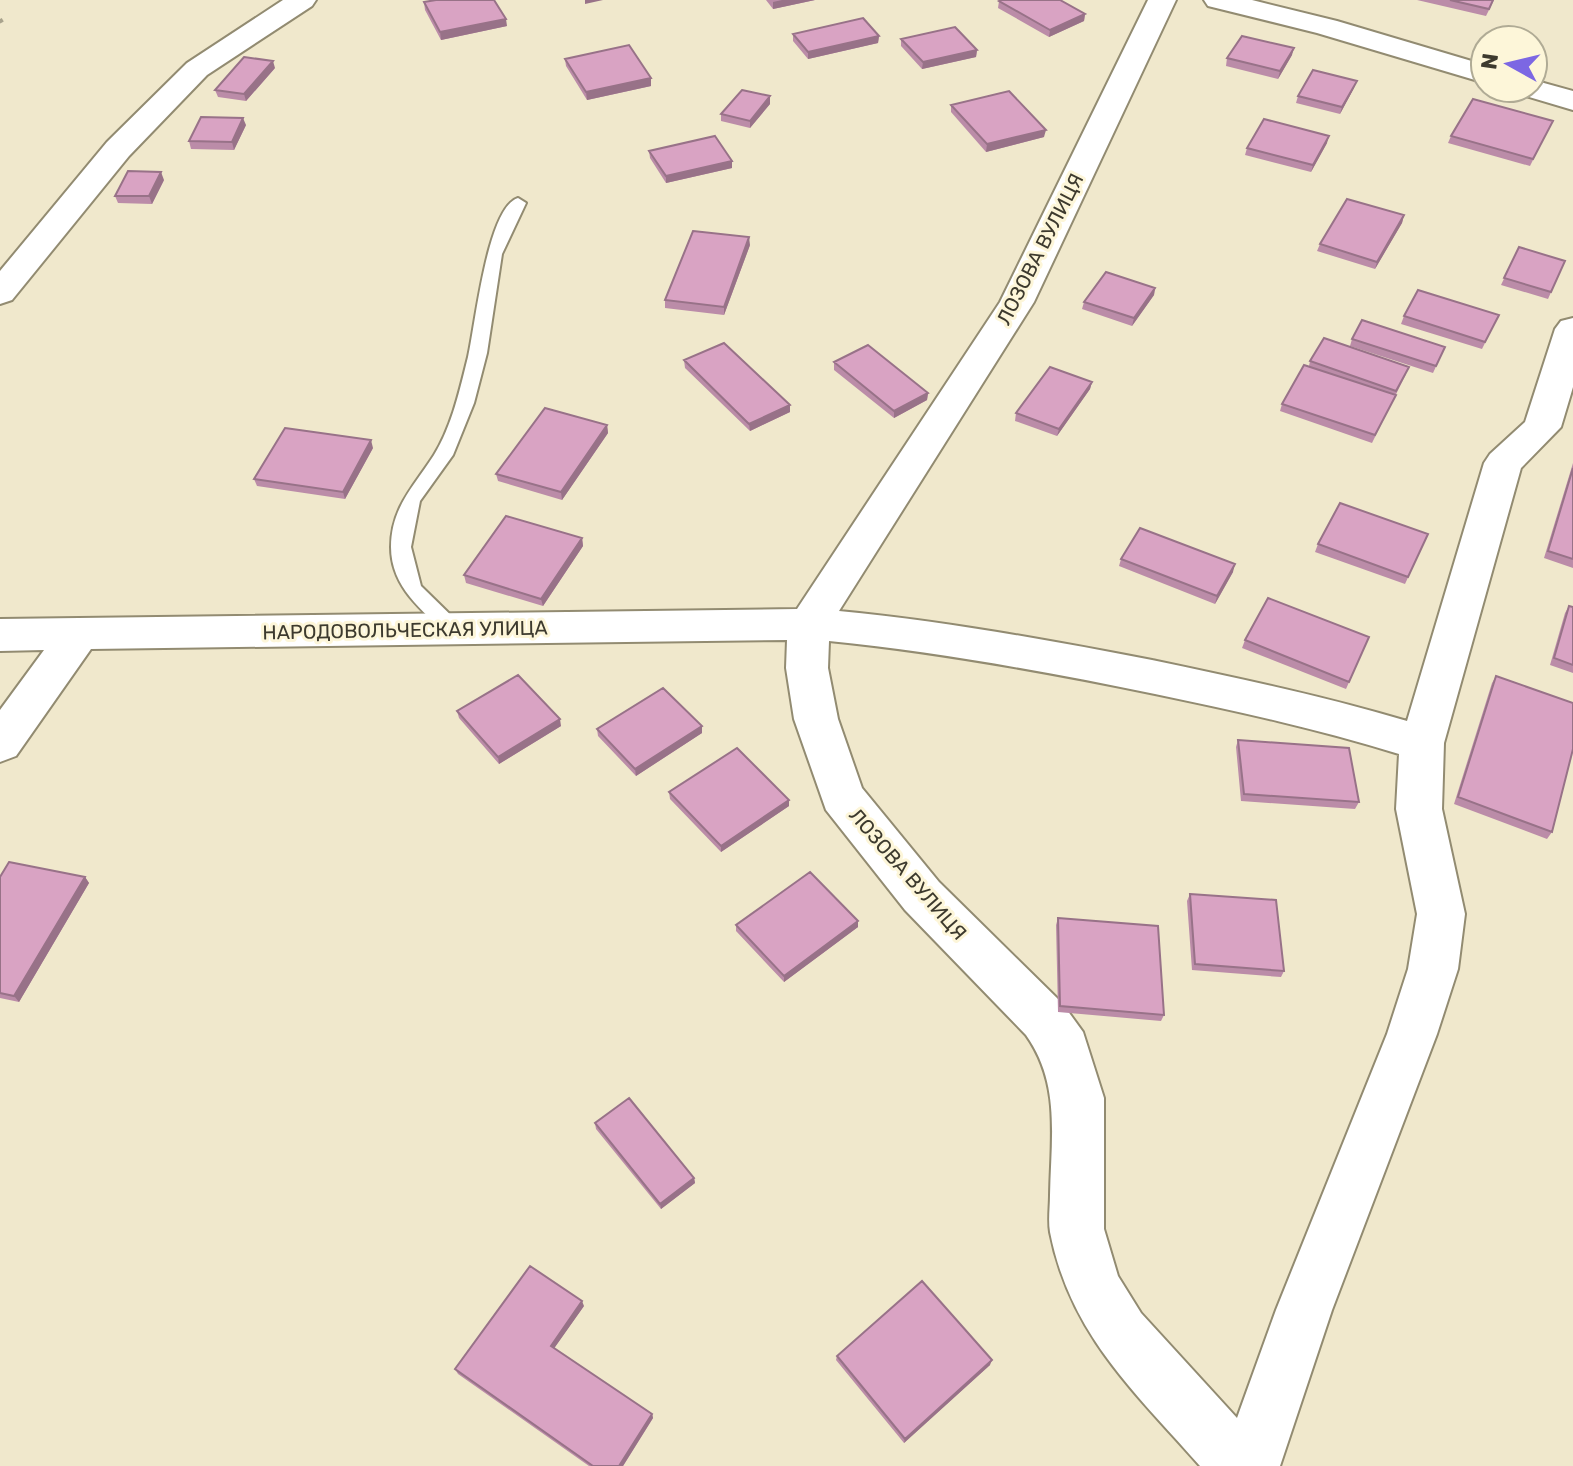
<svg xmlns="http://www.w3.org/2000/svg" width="1573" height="1466" viewBox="0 0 1573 1466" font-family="Rubik,sans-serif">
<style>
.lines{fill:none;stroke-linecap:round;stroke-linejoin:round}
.service-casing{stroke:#928b71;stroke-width:4}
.minor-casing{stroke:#928b71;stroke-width:4}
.path{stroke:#a9a38d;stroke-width:4;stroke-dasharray:4 4;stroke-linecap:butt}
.service{fill:#fff;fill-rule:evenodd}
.minor{fill:#fff;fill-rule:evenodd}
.wall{fill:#bb8ca8}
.shaded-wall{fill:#987288}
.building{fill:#d9a3c3;stroke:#987288;stroke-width:2}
.labels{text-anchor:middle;stroke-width:6;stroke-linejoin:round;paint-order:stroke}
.street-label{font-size:20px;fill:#3d3a2e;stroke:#fdf6d9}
</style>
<rect width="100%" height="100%" fill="#f0e8cc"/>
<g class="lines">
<defs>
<path id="service" d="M518,198L526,203L502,254L487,353L474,403L453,455L420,501L411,547L421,586L466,630L463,636H449C422,610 391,587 391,547C391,507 415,485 434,455C452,426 460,389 468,357C475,328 487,207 518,198Z"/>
<path id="minor" d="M283,0H316L312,6L207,75L129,156L12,300L0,304V271L107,142L187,63Z
M1148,0H1176L1034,302L839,611C944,621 1048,640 1152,660C1237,678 1323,696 1407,721L1484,463L1490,454L1525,422L1555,329L1561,321L1573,318V387L1561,427L1521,468L1444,743L1442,809L1465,914L1458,969L1437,1034L1332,1310L1280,1466H1200C1134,1391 1070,1334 1050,1232C1048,1220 1050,1207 1050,1195C1051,1138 1061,1084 1026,1035L905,910L826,810L794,719L786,668L787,640L91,649L16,756L0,762V710L44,650L0,651V619L797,609L1000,302ZM829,641C939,652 1048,672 1155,694C1237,711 1319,729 1399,754L1396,809L1417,914L1408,969L1387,1034L1276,1310L1237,1418L1141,1313L1118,1276L1104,1229V1098L1083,1032L1062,1003L939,882L862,788L838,719L828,668Z
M1204,0H1252L1337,21L1485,65V83L1317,33L1208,6Z
M1533,80L1573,91V110L1519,94L1515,88H1533Z"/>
</defs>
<!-- service casing -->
<use href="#service" class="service-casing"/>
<!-- minor casing -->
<use href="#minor" class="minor-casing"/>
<!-- path -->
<path class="path" d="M0,19L3,24"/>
<!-- service -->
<use href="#service" class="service"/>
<!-- minor -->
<use href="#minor" class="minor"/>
</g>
<!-- wall -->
<path class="wall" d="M766,0H815L773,9Z
M1417,0H1494L1486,16Z
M999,1L1085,14L1084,21L1049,37L998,8Z
M424,2L507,26L441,40L425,10Z
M793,34L879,36L878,43L808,59L793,41Z
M901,39L977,50L976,57L922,69L901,46Z
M1292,55L1278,79L1226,66L1227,58Z
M565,59L651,78V86L587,100L566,66Z
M275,68L246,101L218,97L215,90Z
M1354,88L1340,114L1296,103L1298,96Z
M770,96V104L750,128L721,121V114Z
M951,105L1044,137L986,152L951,112Z
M246,125L234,150L191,149L189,141Z
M1549,128L1530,166L1448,143L1451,136Z
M1327,143L1311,172L1245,155L1247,148Z
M649,151L732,168L666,183L650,158Z
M164,180L152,204L118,203L115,196Z
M1404,215L1402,223L1375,269L1317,251L1320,244Z
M750,245L724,315L665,308V300Z
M1519,247L1565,261L1548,299L1501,285Z
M1155,288L1154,295L1132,326L1082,309L1084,302Z
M1499,315L1482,349L1401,324L1404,316Z
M1352,339L1445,347L1433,373L1350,346Z
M684,360L790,405V412L750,431L685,368Z
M1310,361L1406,374L1372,443L1280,411L1282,404L1309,366Z
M834,362L928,393L927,400L894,418L834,370Z
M1092,382L1090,389L1057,436L1015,421L1016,413Z
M607,425L608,433L562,500L498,481L496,474Z
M373,448L345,499L257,486L254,479Z
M1573,463V568L1544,558Z
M1428,534L1405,584L1315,552L1318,544Z
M582,538L583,546L543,606L466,583L464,575Z
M1121,559L1233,572L1215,604L1119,566Z
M1569,606L1573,607V673L1550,665L1565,613Z
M1369,637L1346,689L1242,648L1245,640Z
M1496,676L1552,832L1547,839L1454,804L1492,683Z
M457,711L561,726L499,764L459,718Z
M597,729L702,733L636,776L598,736Z
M1238,740L1359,802L1355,809L1241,801L1236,747Z
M669,792L789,806L721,852L670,799Z
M0,877H85L89,883L19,1002L0,998Z
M1190,894L1284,971L1281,977L1192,970L1187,901Z
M1058,918L1164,1015L1161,1021L1058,1012L1056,925Z
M736,925L858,927L784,982L736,931Z
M595,1123L694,1178L695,1183L661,1209L596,1129Z
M584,1306L554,1348L652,1414L653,1418L623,1466H589L458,1374L455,1369Z
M837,1356L990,1365L904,1443L836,1360Z"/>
<!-- shaded-wall -->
<path class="shaded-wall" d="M585,0H603L585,4Z
M782,0H815L773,9V2Z
M1085,14L1084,21L1049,37L1050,30Z
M506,19L507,26L441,40L440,32Z
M879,36L878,43L808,59V52Z
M1294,48L1292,55L1278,79L1280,71Z
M977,50L976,57L922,69L923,62Z
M273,61L275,68L246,101L244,94Z
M651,78V86L587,100L586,92Z
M1357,81L1354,88L1340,114L1342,107Z
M770,96V104L750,128V121Z
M243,118L246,125L234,150L232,142Z
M1046,130L1044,137L986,152L987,144Z
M1329,136L1327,143L1311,172L1313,165Z
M732,161V168L666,183V176Z
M161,172L164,180L152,204L149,196Z
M1404,215L1402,223L1375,269L1377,262Z
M749,237L750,245L724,315V307Z
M1155,288L1154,295L1132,326L1134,318Z
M1092,382L1090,389L1057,436L1059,429Z
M928,393L927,400L894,418V411Z
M790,405V412L750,431L749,424Z
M607,425L608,433L562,500L561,492Z
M371,440L373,448L345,499L343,492Z
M582,538L583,546L543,606L541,599Z
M1235,564L1233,572L1215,604L1217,596Z
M560,719L561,726L499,764L498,757Z
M702,726V733L636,776L635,769Z
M789,800V806L721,852V846Z
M85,877L89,883L19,1002L14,996Z
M858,921V927L784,982V976Z
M694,1178L695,1183L661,1209L660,1204Z
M582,1301L584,1306L553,1350L551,1346Z
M992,1360L990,1365L904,1443L905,1439Z
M652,1414L653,1418L623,1466H619Z"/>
<!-- building -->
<path class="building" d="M436,0H494L506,19L440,32L424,2Z
M1001,0H1060L1085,14L1050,30L999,1Z
M1450,0H1493L1489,9Z
M863,18L879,36L808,52L793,34Z
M955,27L977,50L923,62L901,39Z
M1242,36L1294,48L1280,71L1227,58Z
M629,45L651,78L586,92L565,59Z
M244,57L273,61L244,94L215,90Z
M1313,70L1357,81L1342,107L1298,96Z
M742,90L770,96L750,121L721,114Z
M1009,91L1046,130L987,144L951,105Z
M1473,99L1553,121L1533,159L1451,136Z
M201,117L243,118L232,142L189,141Z
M1264,119L1329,136L1313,165L1247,148Z
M715,136L732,161L666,176L649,151Z
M128,171L161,172L149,196H115Z
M1347,199L1404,215L1377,262L1320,244Z
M693,231L749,237L724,307L665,300Z
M1519,247L1565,261L1551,292L1504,278Z
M1106,272L1155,288L1134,318L1084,302Z
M1418,290L1499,315L1485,342L1404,316Z
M1362,320L1445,347L1436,366L1352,339Z
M1324,338L1409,367L1396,391L1310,361Z
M724,343L790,405L749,424L684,360Z
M868,345L928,393L894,411L834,362Z
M1304,365L1396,395L1375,435L1282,404Z
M1050,367L1092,382L1059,429L1016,413Z
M545,408L607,425L561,492L496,474Z
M285,428L371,440L343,492L254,479Z
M1573,468V559L1548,551Z
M1340,503L1428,534L1408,577L1318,544Z
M506,516L582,538L541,599L464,575Z
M1140,528L1235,564L1217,596L1121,559Z
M1268,598L1369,637L1349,682L1245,640Z
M1569,606L1573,607V665L1554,658Z
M518,675L560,719L498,757L457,711Z
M1496,676L1573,703V749L1552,832L1458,797Z
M663,688L702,726L635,769L597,729Z
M1238,740L1349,748L1359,802L1244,794Z
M737,748L789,800L721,846L669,792Z
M9,862L85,877L14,996L0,993V877Z
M810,872L858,921L784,976L736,925Z
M1190,894L1276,900L1284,971L1195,964Z
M1058,918L1158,926L1164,1015L1060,1006Z
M629,1098L694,1178L660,1204L595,1123Z
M530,1266L582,1301L551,1346L652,1414L619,1466H593L455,1369Z
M922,1281L992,1360L905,1439L837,1356Z"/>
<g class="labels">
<!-- street labels -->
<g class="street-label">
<text transform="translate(1040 249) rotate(-63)" y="7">ЛОЗОВА ВУЛИЦЯ</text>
<text transform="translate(405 630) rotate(-1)" y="7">НАРОДОВОЛЬЧЕСКАЯ УЛИЦА</text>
<text transform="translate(908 874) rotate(49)" y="7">ЛОЗОВА ВУЛИЦЯ</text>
</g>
</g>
<!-- north arrow -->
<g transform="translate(1509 64) rotate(278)"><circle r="38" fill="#fdf6d9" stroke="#b0ab95" stroke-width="2"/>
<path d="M0-6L14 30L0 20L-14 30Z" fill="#7c67e3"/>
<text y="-12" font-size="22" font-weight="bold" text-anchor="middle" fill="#3d3a2e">N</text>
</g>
</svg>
